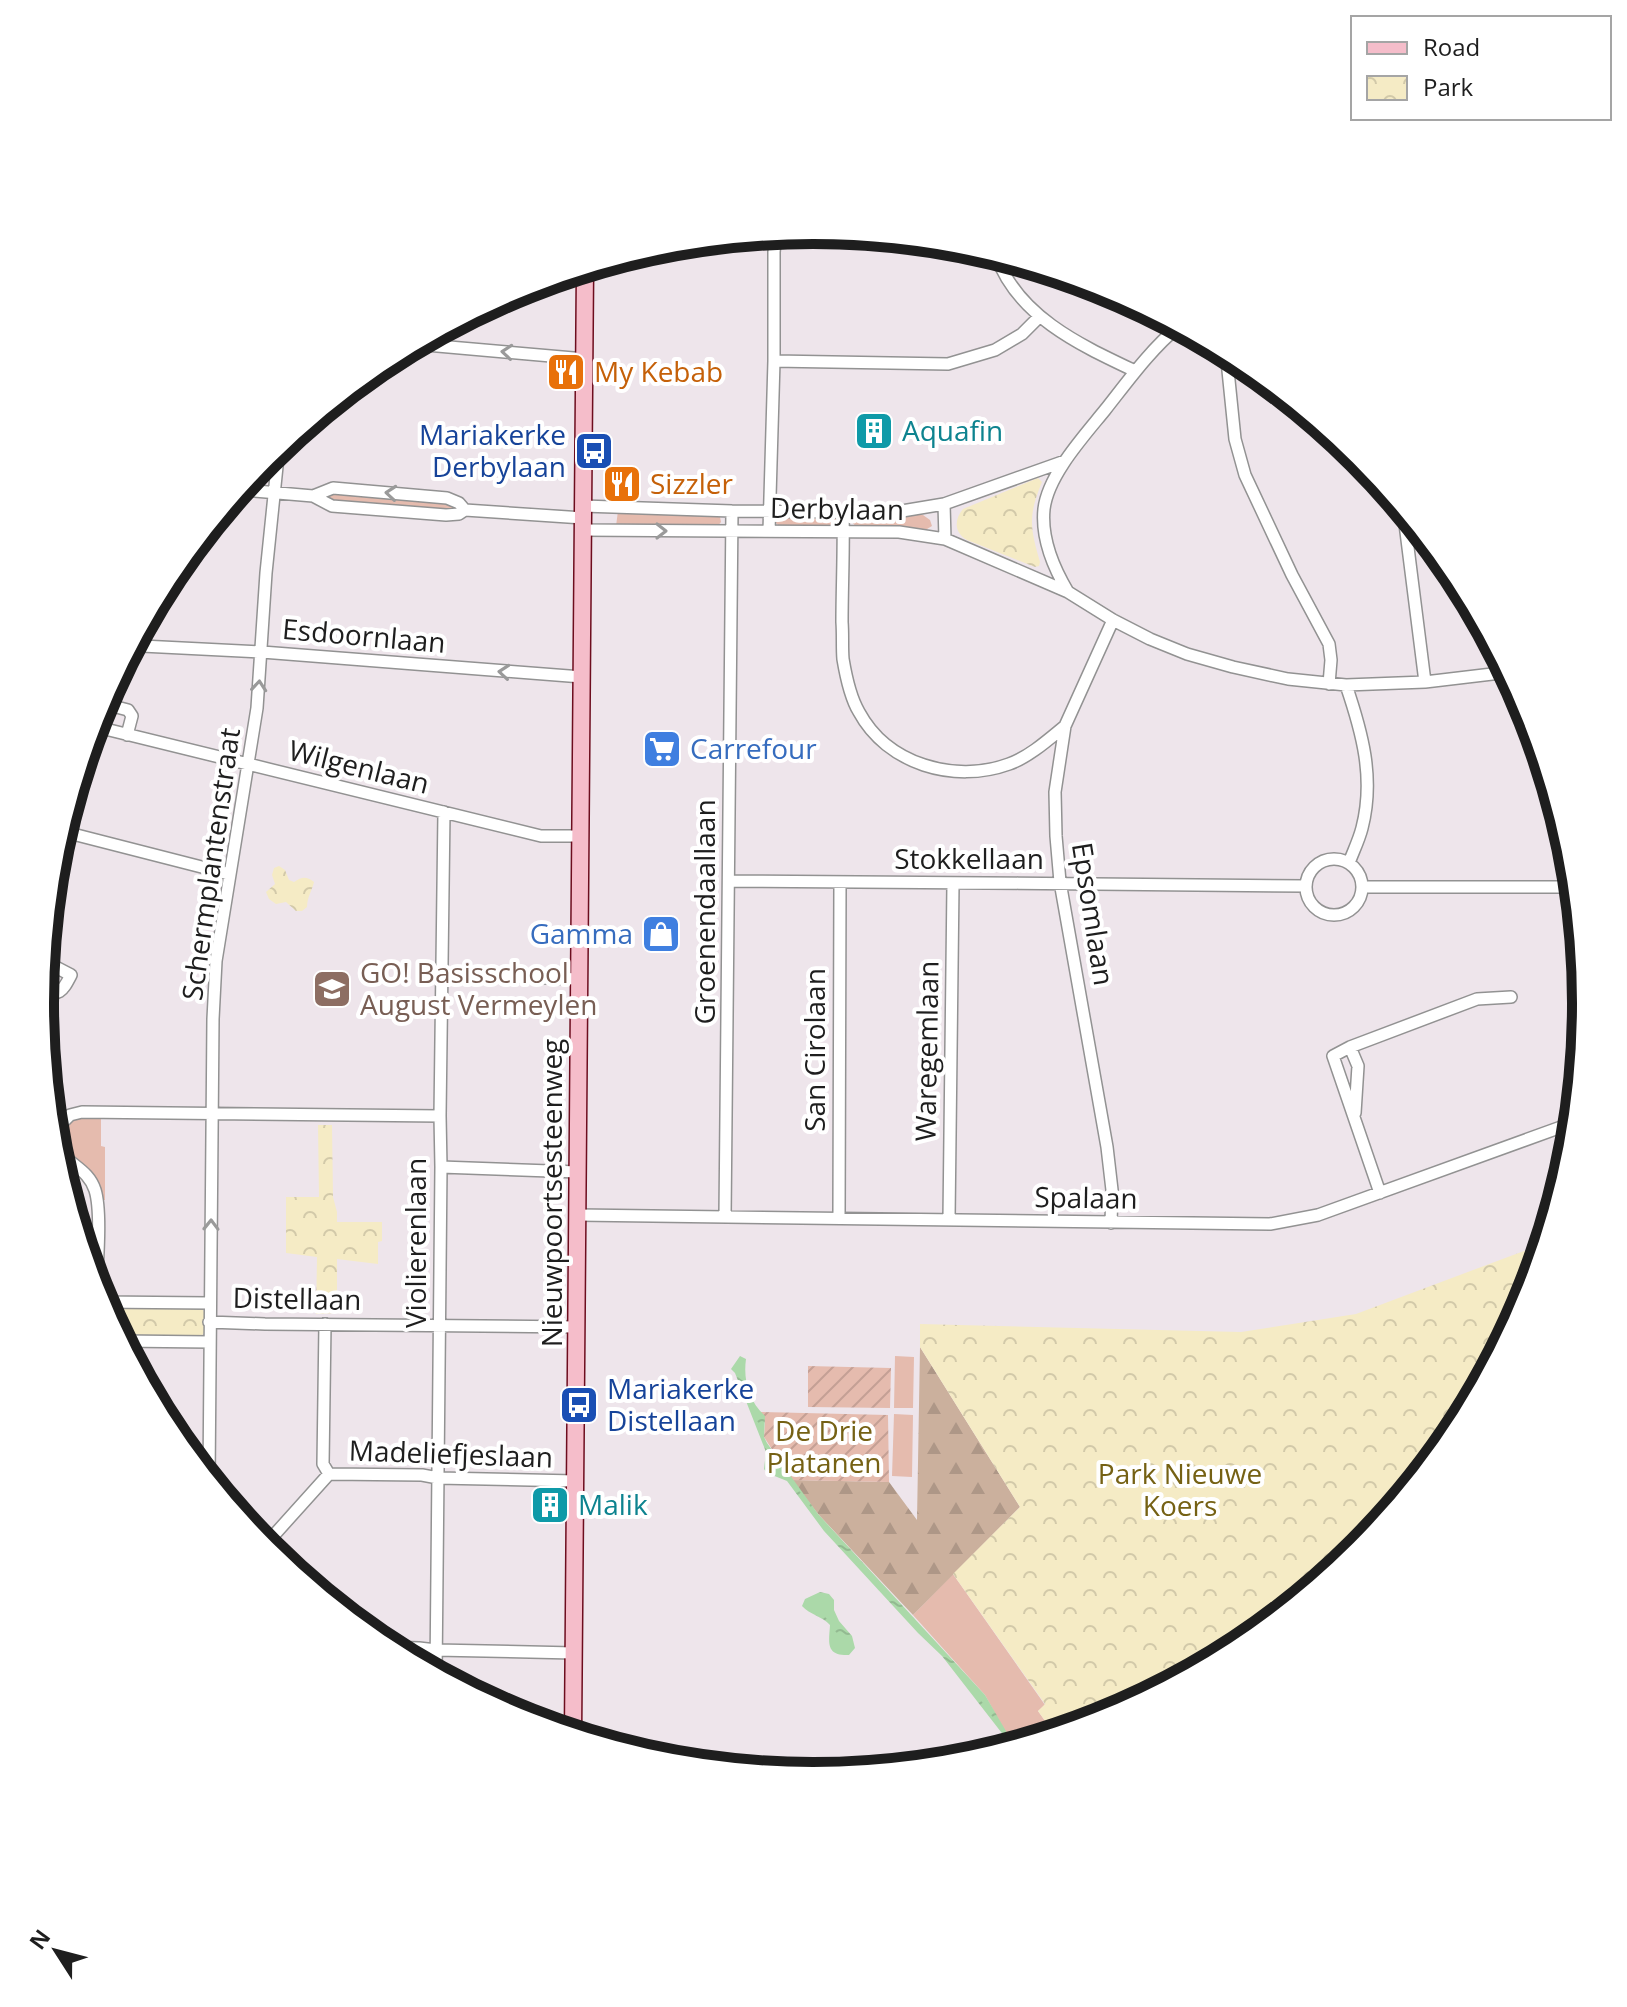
<svg xmlns="http://www.w3.org/2000/svg" width="1627" height="2007" viewBox="0 0 1627 2007" font-family="'Open Sans',sans-serif">
<style>
.grass{fill:#e5bbae}
.forest{fill:url(#forest-firs)}
.park{fill:url(#park-crowns)}
.garden{fill:url(#garden-furrows)}
.water{fill:url(#water-ripples)}
.lines{fill:none;stroke-linecap:round;stroke-linejoin:round}
.minor-casing{stroke:#929292;stroke-width:14}
.secondary-casing{stroke:#6d0d1e;stroke-width:19}
.minor{stroke:#fff;stroke-width:11}
.secondary{stroke:#f5bdca;stroke-width:16}
.oneway{stroke:#9a9a9a}
.labels{text-anchor:middle;stroke-width:8;stroke-linejoin:round;paint-order:stroke}
.food-label{font-size:28px;fill:#c56008;stroke:#fff;text-anchor:start}
.culture-label{font-size:28px;fill:#0d838f;stroke:#fff;text-anchor:start}
.transit-label{font-size:28px;fill:#164399;stroke:#fff;text-anchor:end}
.street-label{font-size:28px;fill:#1e1e1e;stroke:#fff}
.shop-label{font-size:28px;fill:#366cbe;stroke:#fff;text-anchor:start}
.education-label{font-size:28px;fill:#785e54;stroke:#fff;text-anchor:start}
.park-label{font-size:28px;fill:#756114;stroke:#fff}
.rim{fill:none;stroke:#1e1e1e;stroke-width:10}
</style>
<defs>
<pattern id="forest-firs" width="22" height="20" patternUnits="userSpaceOnUse" patternTransform="scale(2)"><rect width="22" height="20" fill="#cbb09d"/><path d="M5 1l3.5 6h-7zM16 11l3.5 6h-7z" fill="#ae9787"/></pattern>
<pattern id="park-crowns" width="20" height="18" patternUnits="userSpaceOnUse" patternTransform="scale(2)"><rect width="20" height="18" fill="#f5ebc5"/><path d="M2 6a3 3 0 1 1 6 0M12 15a3 3 0 1 1 6 0" fill="none" stroke="#d2c9a9"/></pattern>
<pattern id="garden-furrows" width="10" height="10" patternUnits="userSpaceOnUse" patternTransform="scale(2)"><rect width="10" height="10" fill="#e5bbae"/><path d="M-1 1l2-2M0 10L10 0M9 11l2-2" fill="none" stroke="#c4a095"/></pattern>
<pattern id="water-ripples" width="26" height="14" patternUnits="userSpaceOnUse" patternTransform="scale(2)"><rect width="26" height="14" fill="#abd9a9"/><path d="M2 4q2-2 4 0t4 0M15 11q2-2 4 0t4 0" fill="none" stroke="#93ba91"/></pattern>
</defs>
<rect width="100%" height="100%" fill="#eee5eb"/>
<!-- grass -->
<path class="grass" d="M330,493L448,503L456,509L453,511L331,502L322,496Z
M618,511L696,513L720,517L721,522L717,527L616,526Z
M857,515H923L930,520L932,526L927,529L857,528L852,522Z
M776,516L835,517L837,521L834,527H780L775,522Z
M101,1115V1146L105,1147V1200H100C91,1187 64,1154 62,1140C61,1131 68,1124 74,1118Z
M895,1356L914,1357L913,1408H894Z
M894,1414L913,1415L912,1477L892,1476Z
M953,1574L1045,1705L1038,1711L1053,1732L1011,1742L985,1695L913,1615Z"/>
<!-- forest -->
<path class="forest" d="M920,1347L1020,1507L913,1615L818,1514L792,1480L889,1482L917,1520Z"/>
<!-- park -->
<path class="park" d="M1038,478L1042,482C1028,516 1030,527 1040,562L1039,566L1035,567L967,540C954,532 954,520 963,509Z
M279,866L285,870L289,880L294,882C302,877 306,876 314,882C312,891 307,897 307,907L302,911H296L286,902L276,904L269,899L266,892L275,884L272,875L274,868Z
M318,1125H332L333,1197L337,1212V1222H382V1241L378,1242V1264L337,1259V1313L316,1314L317,1257L286,1253V1197H319Z
M1545,1243L1528,1300L1456,1434L1360,1551L1243,1647L1109,1718L1055,1735L1053,1732L1038,1711L1045,1704L953,1574L1020,1507L920,1347V1324L1241,1332L1356,1314Z
M108,1307L202,1308L206,1316L205,1332L200,1337L119,1338L105,1310Z"/>
<!-- garden -->
<path class="garden" d="M808,1366L891,1368L890,1408L808,1407Z
M760,1412L888,1415L889,1482L792,1480L764,1437L765,1423Z"/>
<!-- water -->
<path class="water" d="M740,1356L746,1359C743,1380 749,1401 765,1416L764,1437L767,1443L818,1514L985,1695L1010,1738L1008,1741L942,1656L918,1633L824,1531L787,1481L767,1473L764,1469L766,1452L735,1373L731,1369Z
M820,1592L829,1594L834,1600V1610L839,1621L852,1636L855,1648L849,1655C825,1656 829,1642 830,1625C822,1616 810,1615 802,1606L805,1599Z"/>
<g class="lines">
<defs>
<path id="minor" d="M996,255C1017,316 1080,345 1135,371
M415,344L585,359
M1226,351L1235,439L1245,475L1292,575L1329,644L1331,660L1329,684
M774,361L948,364L995,350L1022,334L1039,317
M1065,461L944,504L945,539L1068,592L1113,620L1150,639L1187,654L1233,667L1288,679L1346,685L1425,682L1509,672
M241,488L244,490L313,496L333,488L447,498L459,503L465,510
M313,496L332,506L446,515L459,514L465,510L583,518
M583,506L732,511L843,512L902,511L944,504
M1403,508L1425,682
M843,512C844,549 842,586 842,622C843,635 842,647 843,659C846,677 850,697 859,712C887,764 954,784 1009,764C1029,757 1048,740 1065,726
M1406,529L1419,528
M583,530L899,532L945,539
M769,531L774,361V252L776,234
M1068,592C1053,567 1041,539 1044,509C1048,475 1084,436 1105,410C1128,381 1150,350 1179,326
M142,646L262,652L582,677
M1346,685C1362,732 1375,778 1362,828C1359,840 1353,852 1349,863
M101,703L128,710L132,716L127,735
M93,726L541,836H581
M61,831L229,874
M1306 887a28 28 0 1 1 56 0a28 28 0 1 1-56 0Z
M729,881C921,883 1114,883 1306,886
M1362,887H1576
M442,974L580,979
M41,989C60,998 63,990 71,975L44,961
M1350,1047L1358,1066L1355,1113
M51,1119L63,1122L70,1115L82,1112L440,1116
M63,1122C48,1166 85,1159 95,1190C102,1212 97,1266 96,1291
M441,1167L578,1172
M1380,1193L1333,1056L1350,1047L1477,999L1511,997
M578,1215L1270,1224L1318,1215L1575,1122
M725,1217L732,511
M839,1218L840,882
M949,1219L953,884
M1111,1223L1112,1190L1107,1147L1060,882L1056,836L1055,792L1065,726L1113,620
M100,1302L209,1303
M209,1322L265,1324L577,1327
M325,1324L323,1464L329,1474
M121,1341L210,1342
M209,1480L213,1019L216,961L257,708L266,573L279,447
M261,1544H266L329,1474L422,1475L438,1478L575,1481
M385,1647L419,1648L436,1650L574,1653
M436,1674L441,1167L440,1116L444,812"/>
<path id="secondary" d="M573,1735L585,268"/>
</defs>
<!-- minor casing -->
<use href="#minor" class="minor-casing"/>
<!-- secondary casing -->
<use href="#secondary" class="secondary-casing"/>
<!-- minor -->
<use href="#minor" class="minor"/>
<!-- secondary -->
<use href="#secondary" class="secondary"/>
</g>
<!-- one-way arrows -->
<defs><path id="oneway-chevron" d="M-2-3.5L2.5 0L-2 3.5" fill="none" stroke-width="1.6" stroke-linecap="round" stroke-linejoin="round" transform="scale(2)"/></defs>
<g class="oneway">
<use href="#oneway-chevron" transform="translate(507 352) rotate(-175)"/>
<use href="#oneway-chevron" transform="translate(391 493) rotate(-175)"/>
<use href="#oneway-chevron" transform="translate(661 531)"/>
<use href="#oneway-chevron" transform="translate(504 672) rotate(-175)"/>
<use href="#oneway-chevron" transform="translate(259 686) rotate(-85)"/>
<use href="#oneway-chevron" transform="translate(211 1225) rotate(-89)"/>
</g>
<!-- icons -->
<defs>
<symbol id="restaurant-square" viewBox="-11 -11 22 22"><rect x="-9" y="-9" width="18" height="18" rx="4" fill="#e8710a" stroke="#fff"/><path d="M-5-6h1v4h1v-4h1v4h1v-4h1v5L-1.5 .5V6h-2V.5L-5-1ZM5-6V6H3V1.5H1.5Q1.5-4 5-6Z" fill="#fff"/></symbol>
<symbol id="building-square" viewBox="-11 -11 22 22"><rect x="-9" y="-9" width="18" height="18" rx="4" fill="#0f9aa8" stroke="#fff"/><path d="M-4-6H4V6H1V3H-1V6H-4ZM-2.5-4.3h1.7v1.8h-1.7ZM.8-4.3h1.7v1.8H.8ZM-2.5-1h1.7V.8h-1.7ZM.8-1h1.7V.8H.8Z" fill="#fff"/></symbol>
<symbol id="bus-square" viewBox="-11 -11 22 22"><rect x="-9" y="-9" width="18" height="18" rx="4" fill="#1a4fb4" stroke="#fff"/><path d="M-5-6H5V4H4V6H2V4H-2V6H-4V4H-5ZM-3.5-4V0h7V-4ZM-3.5 1.2v1.5H-2V1.2ZM2 1.2v1.5H3.5V1.2Z" fill="#fff"/></symbol>
<symbol id="supermarket-square" viewBox="-11 -11 22 22"><rect x="-9" y="-9" width="18" height="18" rx="4" fill="#3f7fe0" stroke="#fff"/><path d="M-6-5.5h2.5l.6 2H6L4.5 2H-2.5L-4.4-4H-6ZM-1.5 3.2a1.3 1.3 0 1 0 .1 0ZM3 3.2a1.3 1.3 0 1 0 .1 0Z" fill="#fff"/></symbol>
<symbol id="shop-square" viewBox="-11 -11 22 22"><rect x="-9" y="-9" width="18" height="18" rx="4" fill="#3f7fe0" stroke="#fff"/><path d="M-5-2.5h2.3a2.7 3.5 0 0 1 5.4 0H5L5.5 6h-11ZM-1.5-2.5h3a1.5 2.3 0 0 0-3 0Z" fill="#fff"/></symbol>
<symbol id="school-square" viewBox="-11 -11 22 22"><rect x="-9" y="-9" width="18" height="18" rx="4" fill="#8d6e63" stroke="#fff"/><path d="M0-5L7-2L0 1L-7-2ZM-4 1L0 2.5L4 1V4Q0 6-4 4Z" fill="#fff"/></symbol>
</defs>
<g fill-rule="evenodd">
<use href="#restaurant-square" x="544" y="350" width="44" height="44"/>
<use href="#building-square" x="852" y="409" width="44" height="44"/>
<use href="#bus-square" x="572" y="429" width="44" height="44"/>
<use href="#restaurant-square" x="600" y="462" width="44" height="44"/>
<use href="#supermarket-square" x="640" y="727" width="44" height="44"/>
<use href="#shop-square" x="639" y="912" width="44" height="44"/>
<use href="#school-square" x="310" y="967" width="44" height="44"/>
<use href="#bus-square" x="557" y="1383" width="44" height="44"/>
<use href="#building-square" x="528" y="1483" width="44" height="44"/>
</g>
<g class="labels">
<!-- food labels -->
<g class="food-label">
<text x="594" y="382">My Kebab</text>
<text x="650" y="494">Sizzler</text>
</g>
<!-- culture labels -->
<g class="culture-label">
<text x="902" y="441">Aquafin</text>
<text x="578" y="1515">Malik</text>
</g>
<!-- transit labels -->
<g class="transit-label">
<text x="566" y="445">Mariakerke<tspan x="566" dy="32">Derbylaan</tspan></text>
<text x="607" y="1399" text-anchor="start">Mariakerke<tspan x="607" dy="32">Distellaan</tspan></text>
</g>
<!-- street labels -->
<g class="street-label">
<text transform="translate(837 509) rotate(1)" y="10">Derbylaan</text>
<text transform="translate(364 636) rotate(5)" y="10">Esdoornlaan</text>
<text transform="translate(359 767) rotate(14)" y="10">Wilgenlaan</text>
<text x="969" y="869">Stokkellaan</text>
<text transform="translate(211 864) rotate(-82)" y="10">Schermplantenstraat</text>
<text transform="translate(705 912) rotate(-90)" y="10">Groenendaallaan</text>
<text transform="translate(1093 914) rotate(81)" y="10">Epsomlaan</text>
<text transform="translate(815 1050) rotate(-90)" y="10">San Cirolaan</text>
<text transform="translate(927 1051) rotate(-89)" y="10">Waregemlaan</text>
<text transform="translate(552 1193) rotate(-90)" y="10">Nieuwpoortsesteenweg</text>
<text transform="translate(1086 1198) rotate(1)" y="10">Spalaan</text>
<text transform="translate(416 1243) rotate(-90)" y="10">Violierenlaan</text>
<text transform="translate(297 1299) rotate(1)" y="10">Distellaan</text>
<text transform="translate(451 1454) rotate(2)" y="10">Madeliefjeslaan</text>
</g>
<!-- shop labels -->
<g class="shop-label">
<text x="690" y="759">Carrefour</text>
<text x="633" y="944" text-anchor="end">Gamma</text>
</g>
<!-- education labels -->
<g class="education-label">
<text x="360" y="983">GO! Basisschool<tspan x="360" dy="32">August Vermeylen</tspan></text>
</g>
<!-- park labels -->
<g class="park-label">
<text x="824" y="1441">De Drie<tspan x="824" dy="32">Platanen</tspan></text>
<text x="1180" y="1484">Park Nieuwe<tspan x="1180" dy="32">Koers</tspan></text>
</g>
</g>
<!-- crop -->
<path d="M0 0H1627V2007H0ZM54 1003a759 759 0 1 1 1518 0a759 759 0 1 1-1518 0Z" fill="#fff" fill-rule="evenodd"/>
<path class="rim" d="M54 1003a759 759 0 1 1 1518 0a759 759 0 1 1-1518 0Z"/>
<!-- legend -->
<rect x="1351" y="16" width="260" height="104" fill="#ffffff" stroke="#a5a5a5" stroke-width="2"/>
<rect x="1367" y="42" width="40" height="12" fill="#f5bdca" stroke="#a5a5a5" stroke-width="2"/>
<text x="1423" y="56" font-size="24" fill="#1e1e1e">Road</text>
<rect x="1367" y="76" width="40" height="24" fill="url(#park-crowns)" stroke="#a5a5a5" stroke-width="2"/>
<text x="1423" y="96" font-size="24" fill="#1e1e1e">Park</text>
<!-- north arrow -->
<g transform="translate(56 1951) rotate(306)" stroke="#ffffff" stroke-width="6" paint-order="stroke">
<path d="M0-6L14 30L0 20L-14 30Z" fill="#1e1e1e"/>
<text y="-12" font-size="22" font-weight="bold" text-anchor="middle" fill="#1e1e1e">N</text>
</g>
</svg>
